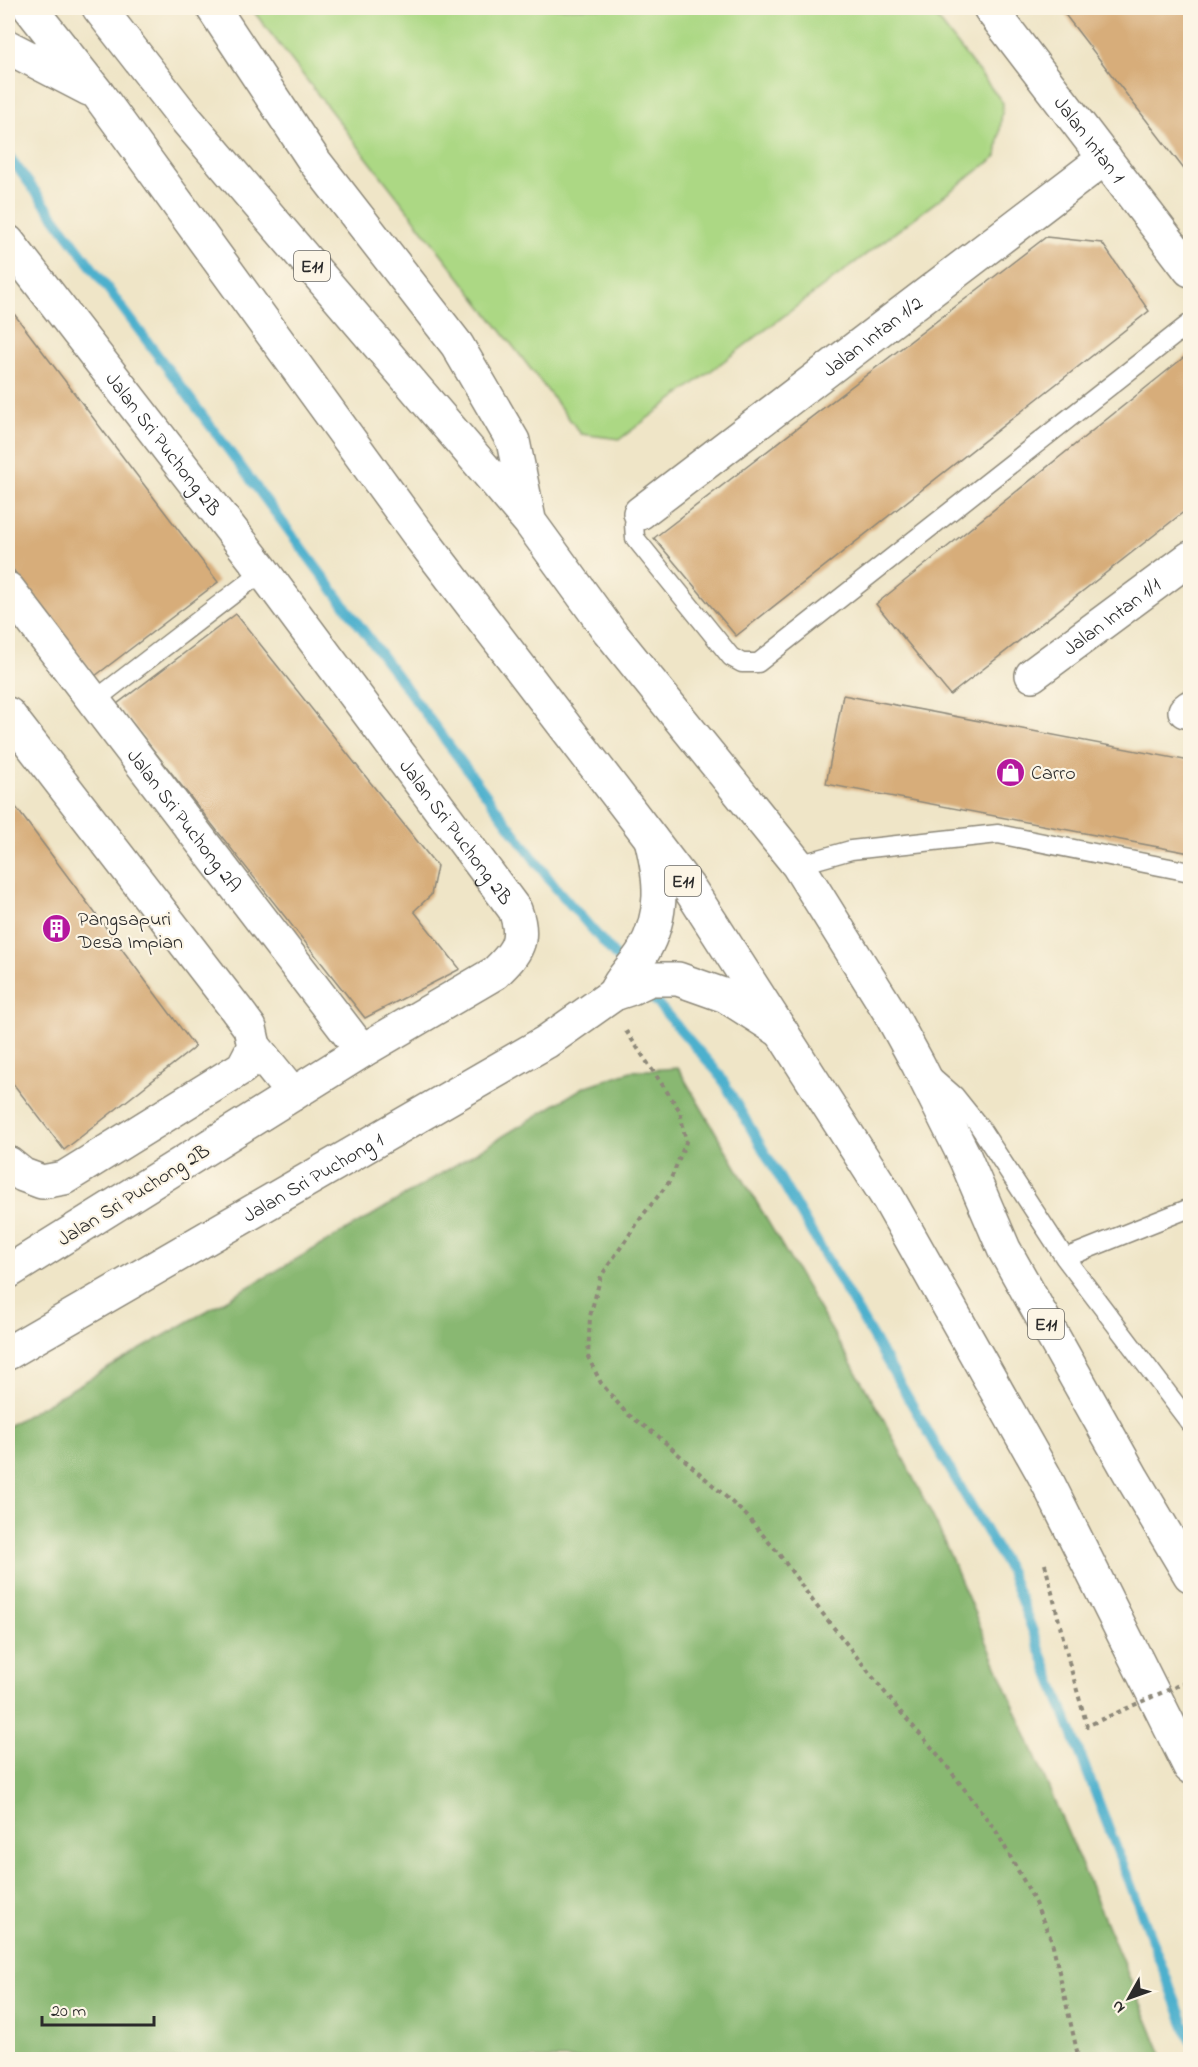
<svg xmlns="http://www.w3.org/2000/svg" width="1198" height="2067" viewBox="0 0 1198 2067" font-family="'Indie Flower',sans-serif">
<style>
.green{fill:#acd884;stroke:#6c8258;stroke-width:1.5}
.forest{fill:#89b872;stroke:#5a724e;stroke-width:1.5}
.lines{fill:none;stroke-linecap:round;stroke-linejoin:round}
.stream{stroke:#4eb0cd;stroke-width:10}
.building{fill:#d7ad7a}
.lane-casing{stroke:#8d8879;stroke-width:21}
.street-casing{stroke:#8d8879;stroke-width:36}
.secondary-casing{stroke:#8d8879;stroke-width:36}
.highway-casing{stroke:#8d8879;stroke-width:36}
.path{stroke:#8d8879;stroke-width:4;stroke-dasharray:4.5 4.5;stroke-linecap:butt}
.lane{stroke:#fff;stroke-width:18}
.street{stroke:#fff;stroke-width:33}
.secondary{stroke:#fff;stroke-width:33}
.highway{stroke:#fff;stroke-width:33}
.path-bridge{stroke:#8d8879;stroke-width:4;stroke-dasharray:4.5 4.5;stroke-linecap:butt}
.labels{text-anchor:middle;stroke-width:4.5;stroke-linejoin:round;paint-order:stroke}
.shield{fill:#fcf5e5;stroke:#6a6863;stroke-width:1.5}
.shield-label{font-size:18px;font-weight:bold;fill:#2b2b2b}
.street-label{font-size:20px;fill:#2b2b2b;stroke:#fcf5e5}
.poi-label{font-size:20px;fill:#2b2b2b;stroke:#fcf5e5;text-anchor:start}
</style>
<rect width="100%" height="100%" fill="#fcf5e5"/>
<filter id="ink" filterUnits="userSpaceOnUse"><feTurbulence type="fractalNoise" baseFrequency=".0167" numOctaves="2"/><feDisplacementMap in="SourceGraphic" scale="12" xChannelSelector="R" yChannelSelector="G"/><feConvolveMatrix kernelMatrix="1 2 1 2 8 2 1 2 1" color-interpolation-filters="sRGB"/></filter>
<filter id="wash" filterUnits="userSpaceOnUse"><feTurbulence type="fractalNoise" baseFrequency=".008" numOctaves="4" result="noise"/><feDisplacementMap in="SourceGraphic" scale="24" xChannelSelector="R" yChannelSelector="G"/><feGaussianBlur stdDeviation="1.35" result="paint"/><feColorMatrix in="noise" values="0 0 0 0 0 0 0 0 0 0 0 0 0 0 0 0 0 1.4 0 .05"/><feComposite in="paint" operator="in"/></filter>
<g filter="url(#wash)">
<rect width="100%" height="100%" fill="#efe5c7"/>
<!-- green -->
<path class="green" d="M251,8H929L1003,103L997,156L620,439L581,434Z"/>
<!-- forest -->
<path class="forest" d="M678,1068L883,1418L938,1527L1164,2059H8V1426L371,1216L584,1087L631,1071Z"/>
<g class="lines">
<!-- stream -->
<path class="stream" d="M8,155L555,887L627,969
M643,987L719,1074L1010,1572L1190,2039"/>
</g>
<g id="blocks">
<!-- building -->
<path class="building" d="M1060,8H1190V177Z
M1046,237L1102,243L1149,311L736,636L654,538Z
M8,306L218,582L95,676L8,563Z
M1188,354L1190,357V507L950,695L876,604Z
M236,614L437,866L431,895L414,911L460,969L365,1018L117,704Z
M843,695L1190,761V853L826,784Z
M15,806L195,1047L64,1150L8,1077V811Z"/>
</g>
</g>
<g filter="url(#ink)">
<use href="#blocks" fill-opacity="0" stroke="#8d8879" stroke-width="1.5"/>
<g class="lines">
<defs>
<path id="lane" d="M640,513L634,524L635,538L731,657L742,663H758L1190,323
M94,701L263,571
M798,865L851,850L998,834L1190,872
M931,1075L955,1096L979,1126L1065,1258L1190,1423
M1065,1258L1190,1208"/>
<g id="street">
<path id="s1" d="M990,8L1190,270"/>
<path id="s2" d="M8,242L263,571L515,910C526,940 517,952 495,973L362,1051L8,1272"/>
<path id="s3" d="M640,513L1105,158"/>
<path id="s4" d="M8,589L362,1051"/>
<path id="s5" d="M1032,675L1190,558"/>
<path d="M1185,711L1190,707"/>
<path d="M8,714L236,1009L250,1028L254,1046L243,1067L64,1178L42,1182L23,1175L8,1163"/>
<path d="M254,1046L293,1094"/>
</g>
<g id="secondary">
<path d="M614,994C621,977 634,967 643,952C665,914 661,879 651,839"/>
<path id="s6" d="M8,1353L546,1042L614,994L629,989L650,979H678L726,996L782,1032"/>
</g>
<path id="highway" d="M30,8L98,94L418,534L691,891L888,1198L1044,1475L1190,1767
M99,8L184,117L529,521L609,631L798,865L889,1011L918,1064L965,1158L1004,1249L1133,1479L1190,1575
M213,8L315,162L457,345L513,441L529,519
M8,47L89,89"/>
</defs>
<!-- lane casing -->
<use href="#lane" class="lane-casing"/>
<!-- street casing -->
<use href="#street" class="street-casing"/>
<!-- secondary casing -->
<use href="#secondary" class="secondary-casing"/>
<!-- highway casing -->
<use href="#highway" class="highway-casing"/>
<!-- path -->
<path class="path" d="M626,1031L680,1111L686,1142L670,1181L643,1215L601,1276L590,1316L588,1357L601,1383L626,1413L658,1436L746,1515L779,1554L815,1604L898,1709L940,1757L996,1831L1030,1892L1052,1941L1079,2060
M1045,1564L1069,1662"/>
<!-- lane -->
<use href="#lane" class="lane"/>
<!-- street -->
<use href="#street" class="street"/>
<!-- secondary -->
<use href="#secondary" class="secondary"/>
<!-- highway -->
<use href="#highway" class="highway"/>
<!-- path-bridge -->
<path class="path-bridge" d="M1069,1662L1087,1726L1190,1680"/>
</g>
</g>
<!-- icons -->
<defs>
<symbol id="shop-disc" viewBox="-11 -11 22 22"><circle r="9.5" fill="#b5179e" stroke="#fcf5e5"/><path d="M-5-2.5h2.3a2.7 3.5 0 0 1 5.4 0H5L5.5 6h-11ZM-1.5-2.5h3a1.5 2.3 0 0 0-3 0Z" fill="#fff"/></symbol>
<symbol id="building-disc" viewBox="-11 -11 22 22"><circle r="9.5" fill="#b5179e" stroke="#fcf5e5"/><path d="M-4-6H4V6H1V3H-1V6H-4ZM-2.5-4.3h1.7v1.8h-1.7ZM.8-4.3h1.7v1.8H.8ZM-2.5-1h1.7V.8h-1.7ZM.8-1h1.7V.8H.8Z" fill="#fff"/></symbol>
</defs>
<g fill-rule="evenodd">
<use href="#shop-disc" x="994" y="756" width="33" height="33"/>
<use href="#building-disc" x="40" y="912" width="33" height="33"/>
</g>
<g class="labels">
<!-- shield labels -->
<g class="shield">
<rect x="294" y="251" width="36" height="30" rx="4.5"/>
<rect x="665" y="866" width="36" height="30" rx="4.5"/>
<rect x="1028" y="1309" width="36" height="30" rx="4.5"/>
</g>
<g class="shield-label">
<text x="312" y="272">E11</text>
<text x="683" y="887">E11</text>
<text x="1046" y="1330">E11</text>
</g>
<!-- street labels -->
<g class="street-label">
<text dy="7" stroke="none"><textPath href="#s1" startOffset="165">Jalan Intan 1</textPath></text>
<text dy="7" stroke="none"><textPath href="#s3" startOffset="292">Jalan Intan 1/2</textPath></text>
<text dy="7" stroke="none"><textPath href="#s2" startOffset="255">Jalan Sri Puchong 2B</textPath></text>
<text dy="7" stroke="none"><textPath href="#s5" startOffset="99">Jalan Intan 1/1</textPath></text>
<text dy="7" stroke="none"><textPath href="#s4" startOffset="291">Jalan Sri Puchong 2A</textPath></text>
<text dy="7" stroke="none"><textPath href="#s2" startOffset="741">Jalan Sri Puchong 2B</textPath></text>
<text dy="7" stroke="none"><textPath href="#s6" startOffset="352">Jalan Sri Puchong 1</textPath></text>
<text transform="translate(133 1194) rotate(-32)" y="7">Jalan Sri Puchong 2B</text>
</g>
<!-- poi labels -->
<g class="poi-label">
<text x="1031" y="779">Carro</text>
<text x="78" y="925">Pangsapuri<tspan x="78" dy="23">Desa Impian</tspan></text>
</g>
</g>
<!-- margin -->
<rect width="1198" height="2067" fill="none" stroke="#fcf5e5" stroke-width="30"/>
<!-- north arrow -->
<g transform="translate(1129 1998) rotate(230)" stroke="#fcf5e5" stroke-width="4.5" paint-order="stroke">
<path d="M0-4.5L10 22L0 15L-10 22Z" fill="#2b2b2b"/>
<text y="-9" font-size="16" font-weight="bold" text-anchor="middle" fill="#2b2b2b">N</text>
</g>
<!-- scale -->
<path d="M42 2016v9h112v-9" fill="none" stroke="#2b2b2b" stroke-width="3"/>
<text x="51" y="2016" font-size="18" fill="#2b2b2b" stroke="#fcf5e5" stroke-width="4.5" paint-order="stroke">20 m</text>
</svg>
